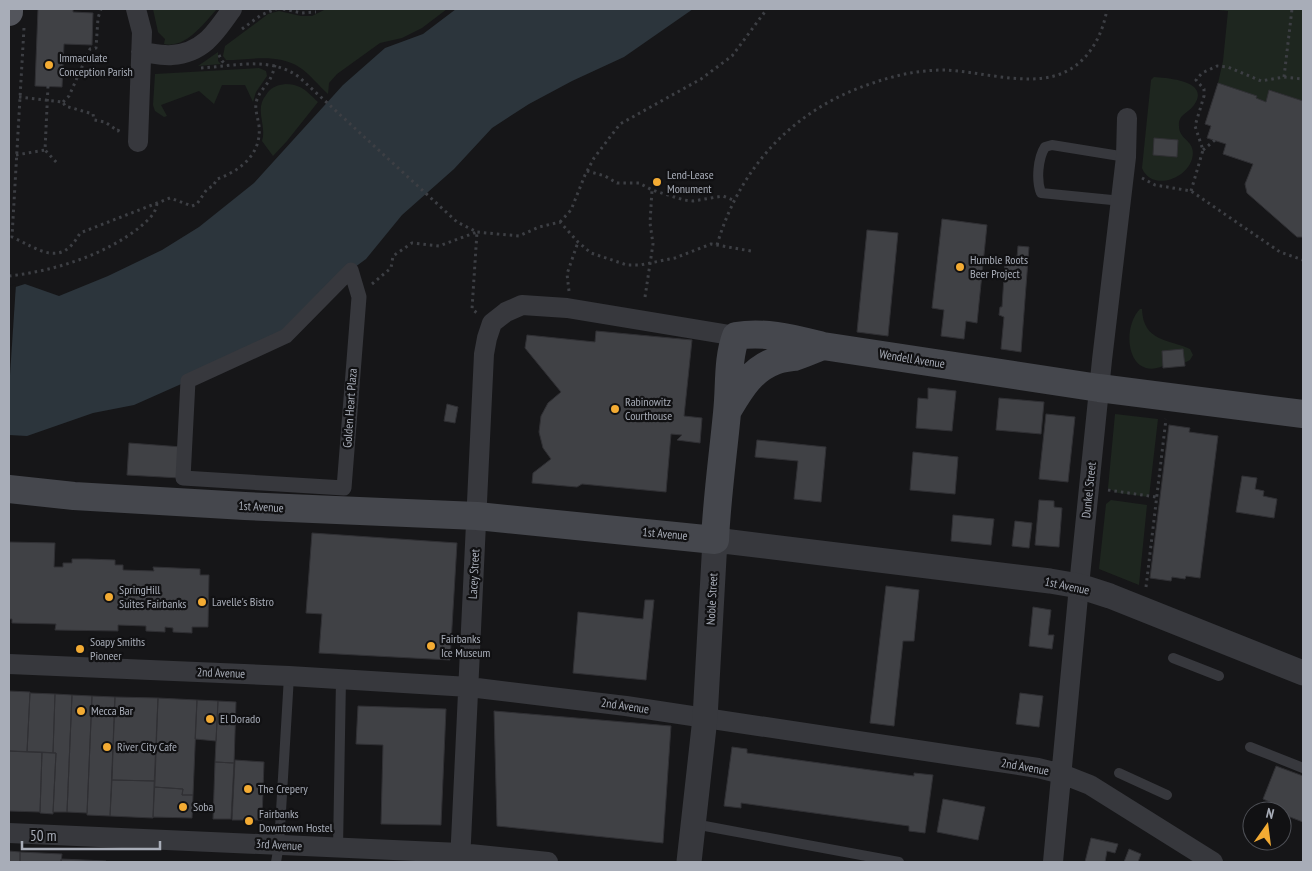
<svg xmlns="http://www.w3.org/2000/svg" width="1312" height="871" viewBox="0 0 1312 871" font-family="'PT Sans Narrow',sans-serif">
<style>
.green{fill:#1e261f}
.water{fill:#2c353c}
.pier{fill:#161618}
.building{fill:#404145;stroke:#303034}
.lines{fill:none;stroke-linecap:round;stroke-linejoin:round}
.path{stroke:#3d3f44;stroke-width:3;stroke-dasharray:2.5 4;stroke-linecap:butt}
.service{stroke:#37383d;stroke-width:10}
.pedestrian{stroke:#37383d;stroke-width:15}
.minor{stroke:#37383d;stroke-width:20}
.tertiary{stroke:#37383d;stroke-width:25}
.secondary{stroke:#45474d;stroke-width:28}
.primary{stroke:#53555c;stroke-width:28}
.poi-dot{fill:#f3ab33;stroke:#111113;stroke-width:2}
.labels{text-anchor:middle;stroke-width:4.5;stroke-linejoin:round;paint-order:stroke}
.poi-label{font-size:12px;fill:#a8adb8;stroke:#111113;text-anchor:start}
.street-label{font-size:12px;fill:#a8adb8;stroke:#111113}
</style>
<rect width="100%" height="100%" fill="#161618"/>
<!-- green -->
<path class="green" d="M153,9H217C204,23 186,49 164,44L165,39L158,32Z
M326,9H447L422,28L402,38L380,43L337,74L329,83L328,94C319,86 310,74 299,67C277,53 251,60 226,60L223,56L225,46L268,14L279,11L301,16H312Z
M1208,9H1303V101L1270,90L1266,102L1256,98L1257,96L1218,83L1223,61L1228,11Z
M218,52V61L221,64L198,66Z
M259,68L266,71L267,76L256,92L253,102L245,85H222L214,104L199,91L161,105L167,116L164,117L155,111L153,105L155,74Z
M1154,77C1168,78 1211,81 1194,105C1189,113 1178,114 1179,126C1179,141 1197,140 1192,159C1186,180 1151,191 1142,168L1151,80Z
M286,84C303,85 306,91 318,102L287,141L273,156L262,141C267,125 254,110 266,95C271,87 277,85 286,84Z
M1140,309H1142C1143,342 1169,339 1190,349L1193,355L1190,360L1184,363L1182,349L1162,351L1163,366C1127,381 1121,328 1140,309Z
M1115,414L1158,419L1149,497L1118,493L1108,488Z
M1111,500L1147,505L1139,585L1099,569L1106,504Z"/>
<!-- water -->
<path class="water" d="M456,9H693L624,57L572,81L529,104L492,128L454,169L402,215L366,259L351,270L286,336L188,381L134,405L93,413L27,436L9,435V289L25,284L59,296L108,276L162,250L199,227L254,183L343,85L385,48L423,34Z"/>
<!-- pier -->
<path class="pier" d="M16,284L9,390V286Z"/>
<!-- building -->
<path class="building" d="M38,9H73V12L93,13L92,45L64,44L62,87L35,86Z
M1218,83L1257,96L1256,98L1266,102L1269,90L1303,101V237H1297L1247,193L1245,184L1253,164L1223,154L1226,144L1207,138L1211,126L1205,124Z
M1154,138L1178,140L1177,157L1153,155Z
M942,219L987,225L977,323L966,321L964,339L941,336L944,310L932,308Z
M867,230L898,233L888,336L857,332Z
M1018,246L1029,247L1021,352L1001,349L1004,317L999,315L1000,307H1002L1005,262H1009L1014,257H1017Z
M596,331L692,340L684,416L702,418L700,443L677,440L682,435L671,434L666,492L582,484L577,487L532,483L533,473L551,459L543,448L539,432L541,416L548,403L561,392L525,348L527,335L595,342Z
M1183,349L1185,366L1163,368L1162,351Z
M928,388L956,391L952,431L916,428L918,398L928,399Z
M999,398L1044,402L1041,434L996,430Z
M447,404L458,407L455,423L444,421Z
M1046,414L1075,417L1068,482L1039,479Z
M1169,425L1190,428L1189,432L1218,436L1200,578L1186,576L1185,579L1172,577L1171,581L1150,578Z
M757,440L826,447L821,502L794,499L798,461L755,457Z
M129,443L182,447L180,478L127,475Z
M913,452L958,457L955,494L910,490Z
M1242,476L1257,478L1255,489L1264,491L1263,496L1277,499L1274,518L1236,512Z
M1039,500L1054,501V507L1062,508L1059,547L1035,545Z
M953,515L994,519L991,545L951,541Z
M1015,521L1032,523L1029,548L1012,546Z
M312,533L457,543L450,660L319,653L322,614L306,613Z
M9,542L55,543L54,567H63V563H72V559H88L115,560V565H123V570L154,571L153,567L200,569V575H209L208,627H192V633L173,632V628L165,627V632L146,631V626L118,625V631L55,630L56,624L12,623V619H9Z
M886,586L919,590L914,641H903L894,726L870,723Z
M645,600H654L646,680L573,673L578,612L643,619Z
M1033,607L1051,610L1048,635H1054L1052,649L1029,646Z
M9,691L30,692L27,752L9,751Z
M30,693L55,694L53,753L27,752Z
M1020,693L1043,696L1039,727L1016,724Z
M55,694L72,695L67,812H53L56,753H53Z
M72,695L92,696L87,813L67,812Z
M92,696L115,697L110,816L87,815Z
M115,697L158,698L155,781L112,780Z
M158,698L197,700L193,795H182L183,789L154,787Z
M197,700L218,701L216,741L195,739Z
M218,701L236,702L234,763L215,762Z
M358,706L446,709L441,825L381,824L383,745L356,744Z
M494,711L671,726L663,843L497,826Z
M732,747L747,749V753L914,776V773L933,775L925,833L909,831V826L741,803V808L724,806Z
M9,751L42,752L40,812L9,811Z
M42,752L56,753L53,814L40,813Z
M235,760L264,762L262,820H232Z
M215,762L234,763L231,819H213Z
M1276,766L1303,776V822L1282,814V811H1275L1269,809L1272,803L1263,799Z
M112,780L155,781L153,818L110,816Z
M154,787L183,789L182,795H193L192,818L153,817Z
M943,799L985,807L978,840L937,832Z
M1091,838L1118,844L1115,853L1107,851L1105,862H1085Z
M1129,849L1141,854L1138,862H1124Z
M9,851L20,852V862H9Z
M20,852L62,854L61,862H20Z
M61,859L106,861V862H61Z"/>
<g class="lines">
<!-- path -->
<path class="path" d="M283,9L302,13L316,12
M24,28L12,237C40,250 61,268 80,233L170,198L192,206L197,204L207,189L213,186L217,179C240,171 262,154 259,126C258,118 255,111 256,103C258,92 267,86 271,77C273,73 274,69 275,65
M242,29L261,15L276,9
M219,55L222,61L227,65
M201,68C235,66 270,56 299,77L457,222L477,232L519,236L539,227L560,222L578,242L591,253L627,265H640L675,258L711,244L751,251
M1284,77L1292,9
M48,86L45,150L57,163
M19,97L63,102L65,106L93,114L94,120L105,122L118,131L119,129
M63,102L69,96L90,49L96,48L98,18L101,9
M1203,150L1215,140
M16,155L45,150
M587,171L605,176L617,183H639L652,190L684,200L693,201L723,196L733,200
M1142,178L1155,185L1191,191L1280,252L1303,260
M1191,191L1203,150L1195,126L1204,96V89L1196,80L1202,73L1217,66L1228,67L1261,81L1284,77L1303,79
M560,222L571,210L585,175L594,158L620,124L701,79L732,56L767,9
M717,245C740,166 795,108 873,83C896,75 919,70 944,70C977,71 1022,85 1054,76C1085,68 1102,39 1107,9
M9,276C54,271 105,255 140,227C148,220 156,214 157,203
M372,284L391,268L393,256L412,243L439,246L477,232L472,309L477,313
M569,291L567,274L578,242
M645,297L653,244L650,223L652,190
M1108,490L1156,497
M1146,587L1166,419"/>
<!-- service -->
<path class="service" d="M1122,201L1041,193C1036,180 1038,158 1045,147L1052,145L1126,157
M1173,658L1219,676
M1250,747L1303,768
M1119,773L1167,795
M694,824L899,862
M338,848L341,679
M276,862L279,845L289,676"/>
<!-- pedestrian -->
<path class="pedestrian" d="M351,270L359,297L344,488L183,478L188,381L286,336Z"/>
<!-- minor -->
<path class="minor" d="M136,9L142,32L138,142
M141,52C151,53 162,56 172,55C203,53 216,32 232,9
M9,664L289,676L469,687L626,706L1038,768L1062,774L1090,785L1213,862
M9,833L460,853L548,862
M460,862L484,354L487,338L492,323L506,312L522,305L567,308L736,336
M1053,862L1079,586L1102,360L1126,157L1127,118"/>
<!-- tertiary -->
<path class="tertiary" d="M689,862L705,718L715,540L1050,581L1079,586L1110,596L1303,673"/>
<!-- secondary -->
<path class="secondary" d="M728,410C740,390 751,370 775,361C781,358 788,358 794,357C804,354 814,349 823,346
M9,489L74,496L245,506L477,516L715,540C717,497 723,455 727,413C730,387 727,360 736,336C766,331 794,339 823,346L1099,388L1303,414"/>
<!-- primary -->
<path class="primary" d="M9,12V9"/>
</g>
<!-- markers -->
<g class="poi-dot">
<circle cx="49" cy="65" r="5"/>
<circle cx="657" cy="182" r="5"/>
<circle cx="960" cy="267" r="5"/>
<circle cx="615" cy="409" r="5"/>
<circle cx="109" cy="597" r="5"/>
<circle cx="202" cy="602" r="5"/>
<circle cx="431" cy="646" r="5"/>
<circle cx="80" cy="649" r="5"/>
<circle cx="81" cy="711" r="5"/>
<circle cx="210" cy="719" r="5"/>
<circle cx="107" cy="747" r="5"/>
<circle cx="248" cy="789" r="5"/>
<circle cx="183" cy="807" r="5"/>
<circle cx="249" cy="821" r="5"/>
</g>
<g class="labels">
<!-- poi labels -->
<g class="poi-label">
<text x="59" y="62">Immaculate<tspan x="59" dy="14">Conception Parish</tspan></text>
<text x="667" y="179">Lend-Lease<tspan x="667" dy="14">Monument</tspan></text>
<text x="970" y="264">Humble Roots<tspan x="970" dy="14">Beer Project</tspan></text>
<text x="625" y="406">Rabinowitz<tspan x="625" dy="14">Courthouse</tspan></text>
<text x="119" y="594">SpringHill<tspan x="119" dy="14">Suites Fairbanks</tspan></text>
<text x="212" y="606">Lavelle's Bistro</text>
<text x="441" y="643">Fairbanks<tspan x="441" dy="14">Ice Museum</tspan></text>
<text x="90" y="646">Soapy Smiths<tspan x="90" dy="14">Pioneer</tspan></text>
<text x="91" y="715">Mecca Bar</text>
<text x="220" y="723">El Dorado</text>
<text x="117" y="751">River City Cafe</text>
<text x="258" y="793">The Crepery</text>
<text x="193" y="811">Soba</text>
<text x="259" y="818">Fairbanks<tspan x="259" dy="14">Downtown Hostel</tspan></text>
</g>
<!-- street labels -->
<g class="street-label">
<text transform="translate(912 359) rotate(9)" y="4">Wendell Avenue</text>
<text transform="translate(350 408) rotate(-86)" y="4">Golden Heart Plaza</text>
<text transform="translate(1089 490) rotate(-84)" y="4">Dunkel Street</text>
<text transform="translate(261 507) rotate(3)" y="4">1st Avenue</text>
<text transform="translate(665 534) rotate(5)" y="4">1st Avenue</text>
<text transform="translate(474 574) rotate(-87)" y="4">Lacey Street</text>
<text transform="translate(1067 586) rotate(12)" y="4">1st Avenue</text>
<text transform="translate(712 599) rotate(-87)" y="4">Noble Street</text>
<text transform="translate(221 673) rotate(2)" y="4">2nd Avenue</text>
<text transform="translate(625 706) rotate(8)" y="4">2nd Avenue</text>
<text transform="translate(1025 767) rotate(10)" y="4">2nd Avenue</text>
<text transform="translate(279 845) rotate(3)" y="4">3rd Avenue</text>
</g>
</g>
<!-- border -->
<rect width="1312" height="871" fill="none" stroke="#a8adb8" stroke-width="20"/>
<!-- north arrow -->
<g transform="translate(1267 826) rotate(14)"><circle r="24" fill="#111113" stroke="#4d4f55"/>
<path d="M0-4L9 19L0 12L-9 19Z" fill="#f3ab33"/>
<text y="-8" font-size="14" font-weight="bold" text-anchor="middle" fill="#a8adb8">N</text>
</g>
<!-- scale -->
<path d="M22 841v8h138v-8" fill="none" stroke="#a8adb8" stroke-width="2.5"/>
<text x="30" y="841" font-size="15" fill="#a8adb8" stroke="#111113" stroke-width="4" paint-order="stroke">50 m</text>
</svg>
